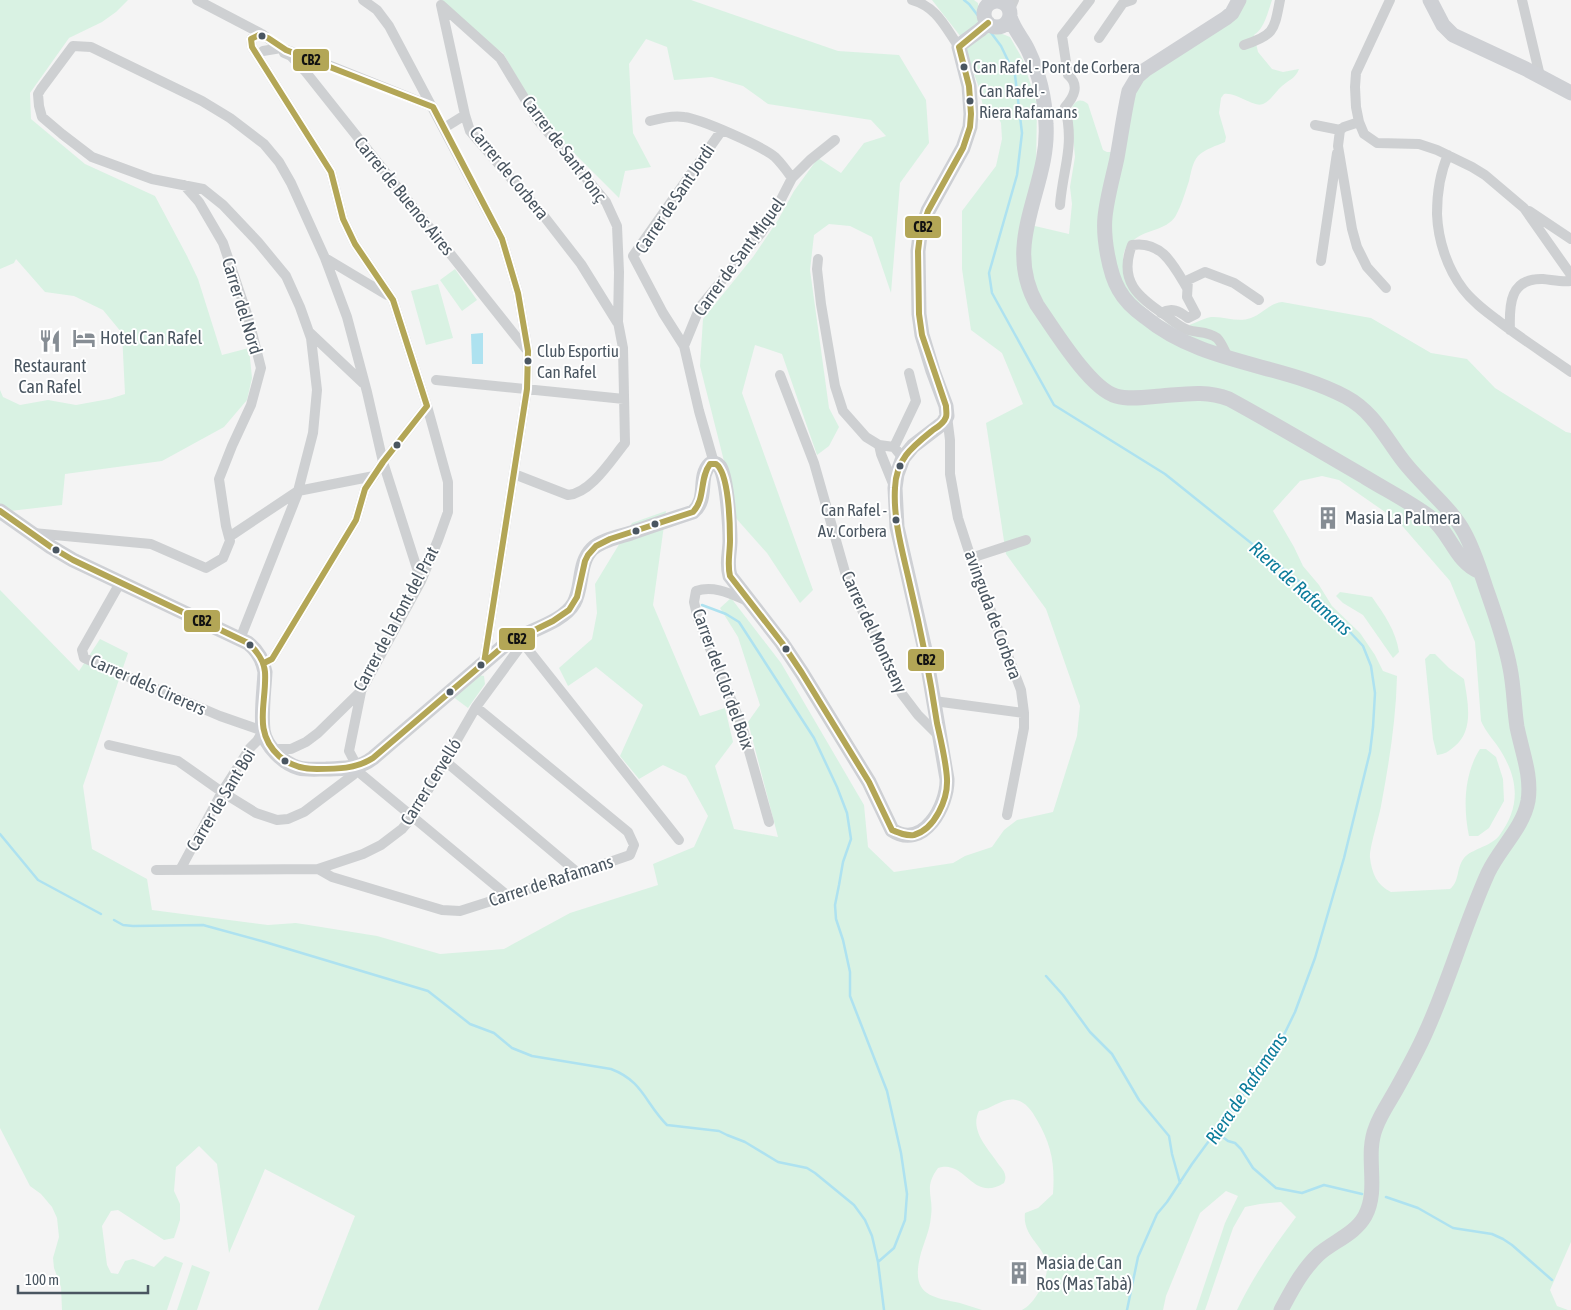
<svg xmlns="http://www.w3.org/2000/svg" width="1571" height="1310" viewBox="0 0 1571 1310" font-family="'Asap Condensed',sans-serif">
<style>
.green{fill:#d9f2e3;fill-rule:evenodd}
.water{fill:#aee2f0}
.lines{fill:none;stroke-linecap:round;stroke-linejoin:round}
.stream{stroke:#aee2f0;stroke-width:2.5}
.street{stroke:#ced0d2;stroke-width:10}
.secondary{stroke:#ced0d4;stroke-width:15}
.bus-1-casing{stroke:#fff;stroke-width:10}
.bus-1{stroke:#b3a656;stroke-width:6}
.bus-dot{fill:#4a5661;stroke:#fff;stroke-width:2}
.labels{text-anchor:middle;stroke-width:4;stroke-linejoin:round;paint-order:stroke}
.bus-label{font-size:17px;fill:#4a5661;stroke:#fff;text-anchor:start}
.street-label{font-size:18px;fill:#4a5661;stroke:#fff}
.poi-label{font-size:18px;fill:#4a5661;stroke:#fff;text-anchor:start}
.water-label{font-size:19px;font-style:italic;fill:#0c7c9b;stroke:#fff}
.line-badge{stroke:#fff;stroke-width:2}
.pale-badge-label{font-size:14px;text-anchor:middle;font-weight:bold;fill:#111}
</style>
<rect width="100%" height="100%" fill="#f4f4f4"/>
<!-- green -->
<path class="green" d="M0,0H128L116,12L102,22L69,38L30,93L31,119L85,164L155,196L187,256L198,279L222,355L249,348L252,378L247,400L224,427L162,461L65,474L62,505L10,511L0,521V390L3,397L20,405L48,400L76,405L109,399L125,394L122,333L103,310L74,296L45,292L16,259L14,263L0,269Z
M441,0H691L838,51L899,55L926,100L929,143L900,183L891,293L872,237L850,226L829,224L814,235L810,270L829,408L839,427L829,446L817,455L782,354L755,345L742,393L813,590L800,603L767,553L734,516L725,465L700,366L703,319L753,257L778,220L794,191L818,158L841,173L864,143L886,136L871,120L768,104L743,86L712,77L674,80L667,47L646,39L629,64L631,103L633,133L651,167L625,171L619,198L543,122L503,53L473,33Z
M932,0H974L978,3L979,19L986,33H1000L1010,37L1023,60L1037,105L1036,168L1022,223L1069,234L1072,204L1070,187L1075,157L1071,112C1072,103 1079,96 1088,104L1103,150L1107,152H1114L1125,93L1210,24L1235,0H1272C1268,11 1265,28 1254,35L1258,52L1272,69L1283,72L1299,69C1296,78 1289,80 1282,86C1276,91 1272,99 1265,103C1254,110 1239,92 1224,94L1221,98L1219,113L1226,137L1225,142C1216,146 1205,149 1198,156C1192,163 1191,173 1189,181C1185,193 1181,207 1175,217C1166,230 1146,230 1135,239C1126,245 1123,251 1123,261C1122,295 1151,315 1177,329C1189,327 1200,319 1211,317C1225,316 1237,323 1251,318C1262,314 1270,303 1282,302L1371,318L1431,353L1467,359L1495,388L1566,432L1571,433V1242L1550,1290L1557,1306L1568,1310H1237C1253,1277 1274,1246 1296,1217L1281,1202L1260,1204L1245,1207L1233,1228L1205,1310H1196L1225,1223L1238,1196L1226,1191L1200,1213L1166,1296L1163,1310H1022C1031,1305 1035,1298 1040,1290C1063,1249 1021,1245 1025,1213L1038,1208L1053,1194C1055,1165 1052,1146 1037,1120C1032,1111 1026,1102 1016,1100C1003,1097 992,1109 979,1111C969,1131 989,1149 999,1165C1001,1167 1005,1172 1005,1175C1006,1178 1005,1181 1004,1183C972,1203 966,1159 938,1168C923,1188 934,1196 931,1216C930,1231 923,1244 920,1257C911,1295 931,1297 960,1303C967,1305 975,1308 982,1310H318L355,1216L265,1169L229,1253L217,1164L199,1146L176,1167L174,1191L180,1204V1220L174,1238L164,1240L118,1210L111,1211L102,1226L107,1265L111,1273L118,1274L125,1261L133,1259L154,1267L165,1256L183,1263L167,1310H62L61,1287L54,1268L53,1258L59,1237L57,1218L52,1207L41,1194L30,1186L0,1128V587V590L79,671L100,639L128,653L83,786L92,849L147,879L152,910L268,925L296,923L377,936L440,954L504,949L570,913L658,885L653,864L694,847L708,816L686,776L663,765L639,779L620,756L643,705L596,667L568,686L559,668L592,639L597,613L595,584L632,523L666,511L653,605L700,716L725,708L733,742L715,766L734,829L778,837L748,722L760,705L738,637L720,608L731,598L781,663L864,805L868,847L894,872L953,863L965,856L992,847L1004,830L1017,820L1053,812L1077,736L1080,706L1046,609L1006,554L986,423L1023,404L1002,353L971,330L962,269V211L996,166L1002,139L1001,123L999,119L985,114L978,85L961,37ZM1322,476L1339,480L1398,521L1450,581L1475,642L1481,721C1486,733 1496,742 1502,753C1519,782 1520,808 1499,836C1490,847 1471,849 1464,858C1456,868 1460,881 1450,889L1391,892C1377,885 1372,874 1370,858C1369,849 1379,818 1381,806C1389,763 1396,720 1397,676L1383,671L1375,655L1360,633L1332,606L1319,585L1303,566L1294,547L1273,511L1300,481Z
M455,269L477,300L462,311L440,280Z
M438,284L453,338L426,345L411,291Z
M1340,592L1372,597C1384,614 1396,631 1399,652L1393,658L1363,615L1343,603L1336,596Z
M1430,654H1435L1449,668L1464,679C1468,702 1474,730 1455,746C1448,752 1445,754 1437,755L1433,739L1425,659Z
M478,675L484,676L485,684L468,708L452,696Z
M1480,749H1486L1496,757L1503,779L1504,801L1489,828L1478,836H1469C1463,807 1464,774 1480,749Z
M192,1265L210,1272L197,1310H177Z"/>
<!-- water -->
<path class="water" d="M483,333V364H472L471,334Z"/>
<g class="lines">
<!-- stream -->
<path class="stream" d="M964,0L969,4L982,21
M989,30L1001,46L1015,75L1022,133L1017,175L989,273L992,293L1054,405L1165,474L1301,583L1322,602L1363,646L1371,666L1375,693L1373,727L1370,752L1344,858L1315,958L1295,1012L1278,1047L1258,1074L1252,1084L1244,1093L1192,1164L1167,1202L1157,1214L1138,1257L1127,1310
M702,605L726,614L739,622L814,738L837,787L847,813L851,839L843,862L839,885L835,905L836,919L843,940L850,972V996L887,1091L901,1153L907,1194L905,1220L894,1248L878,1262
M0,834L38,880L101,914
M114,920L123,925L133,926L203,925L265,942L428,991L470,1024L494,1033L512,1048L532,1056L611,1069C643,1081 645,1103 667,1125L719,1131L727,1135L745,1142L778,1162L807,1168L815,1173L854,1205L865,1220L872,1236L878,1262L884,1310
M1046,976L1063,995L1090,1032L1112,1054L1139,1100L1169,1136L1172,1154L1180,1183
M1216,1132L1228,1141L1235,1143L1241,1149L1253,1168L1276,1188L1302,1193L1324,1185L1362,1194
M1386,1197L1418,1208L1453,1228L1492,1234L1503,1239L1512,1245L1552,1280"/>
<!-- street -->
<path class="street" d="M197,0L260,33
M363,0L377,10L389,26L502,239L518,293L528,351L527,389L484,663
M912,0C937,7 945,27 959,47
M1390,0L1356,73L1355,87L1356,107L1359,122L1364,134L1377,143L1419,144L1437,150L1472,167L1485,175L1524,208L1571,275
M1522,0L1540,76
M1001,1L1003,0
M441,5L500,58L537,119L606,202L617,226L619,272L618,322L623,348L625,443C611,460 591,493 568,495L514,474
M441,5L465,115L470,131L543,215L581,264L617,322
M1010,9L1014,0
M1099,38L1123,3L1132,0
M1244,45C1275,35 1274,30 1280,0
M263,51L281,48
M284,53L291,56L305,71L526,349
M650,121C661,118 673,115 684,117C701,119 762,146 775,157C781,163 787,171 792,178L774,213L761,233L700,307L684,346L699,411L714,463
M1359,122L1344,127L1340,130L1338,146L1352,229L1357,247L1367,267L1386,288
M1315,125L1340,130
M444,128L465,115
M1448,155C1440,173 1437,194 1437,214C1438,240 1447,268 1463,289C1472,301 1484,310 1496,319C1520,338 1546,354 1571,372
M792,178L810,160L835,140
M1060,205C1063,167 1075,147 1065,107C1074,97 1080,85 1068,75L1062,36L1090,0
M1529,211L1571,239
M325,258L387,295
M818,259L817,269L821,304L835,386L843,411L866,437L879,445L894,447L903,458
M1321,261L1337,153
M1187,288C1174,266 1162,240 1132,245C1118,281 1138,297 1165,315C1172,320 1179,327 1188,330C1198,333 1208,331 1217,338C1222,343 1225,352 1229,359
M1161,313C1172,307 1179,311 1188,318L1196,314L1187,297L1188,280L1205,272L1234,283L1259,300
M1510,330C1509,304 1510,278 1543,279C1553,280 1562,282 1571,281
M309,332L363,383
M684,346L663,313L633,256L722,130
M780,375L814,463L845,572L853,591L902,694L918,715L939,736
M436,380L624,399
M947,416L950,440V474L958,518L971,558L1021,690L1024,713V728L1007,815
M879,445L881,454L894,486
M894,447L916,401L909,373
M33,533L151,544L206,568L223,558L230,541L226,526L219,479L232,446L251,405L261,368L248,317L223,243L199,202L184,185
M229,537L298,491L374,476
M971,558L1026,540
M120,583L82,650L84,658L220,716L263,731L257,741L250,748L222,792L180,870
M748,601C731,594 714,585 696,591L694,602L698,619L742,726L769,822
M240,639L297,495L313,433L317,390L311,338L300,307L286,276L258,242L223,205L203,189L152,179L92,157L62,134L42,117L39,106L38,94L41,89L73,46L91,47L202,101L230,118L264,144L279,162L291,183L325,258L347,317L367,392L383,462L421,581
M523,643L679,840
M264,663L272,659L356,520L365,489L383,462L427,406
M361,692L349,751L361,774L508,896
M934,701L1024,713
M109,745L178,761L222,792L256,813L277,820L288,819L304,812L353,775L358,767
M273,749H291L306,742L318,733L361,691L421,581L438,540L448,512V482L427,406L393,300L355,244L343,219L331,172L252,47L251,39L255,35L262,34L281,48L323,63L433,107
M445,761L578,873
M318,869L332,877L442,910L460,911L578,873L630,855L634,845L628,832L476,707
M156,870L318,869L363,854L381,845L402,829L413,816L476,707L523,643L532,635"/>
<!-- secondary -->
<path class="secondary" d="M1239,0L1232,13L1226,18L1145,70L1138,76L1129,91C1124,113 1121,136 1117,158C1113,177 1107,197 1105,217C1103,237 1109,273 1119,290C1125,301 1135,310 1145,317C1203,365 1282,363 1346,397C1372,411 1384,435 1401,458C1419,483 1450,506 1464,532C1474,550 1480,570 1486,588C1495,614 1505,641 1510,668C1514,687 1514,708 1517,727C1522,752 1532,776 1528,801C1523,828 1499,849 1488,873C1464,926 1449,982 1425,1034C1417,1052 1407,1070 1397,1088C1390,1101 1381,1113 1376,1127C1364,1156 1380,1188 1365,1216C1355,1234 1334,1241 1319,1254C1302,1270 1292,1290 1281,1310
M1430,0L1443,25L1453,35L1526,69L1571,93
M984 14a13 13 0 1 1 26 0a13 13 0 1 1-26 0Z
M1010,17C1014,30 1023,39 1028,50C1039,73 1045,99 1046,124C1050,188 1001,241 1037,305C1053,328 1090,389 1116,396C1130,400 1147,397 1161,396C1185,394 1206,390 1229,399C1275,424 1320,451 1365,477C1386,490 1410,502 1430,517C1451,533 1455,562 1480,572
M0,511L51,547L73,560L248,643C258,651 263,660 265,672C264,691 261,712 263,730C265,746 284,764 299,768C307,770 317,769 326,769C345,768 357,770 373,758L506,644C526,631 563,623 574,603C583,587 578,563 592,549C602,540 618,537 631,533C651,526 672,519 693,512C709,499 697,477 710,464L714,463C717,464 718,464 720,467C727,479 730,526 730,541C730,553 726,563 730,576L782,643L802,673L869,782L892,830C923,851 948,805 947,779L925,650L897,527L895,488L897,474L903,458L913,446L943,423L947,416L946,406L933,371L922,335L919,314L918,251L920,235L928,211L963,148L970,127L971,114L969,86L959,47L961,44L980,30L988,23"/>
<defs>
<path id="bus-1" d="M0,511L51,547L73,560L248,643C256,650 264,661 265,672C267,703 252,731 279,756C290,766 302,769 317,769C337,769 356,769 373,758L506,644L553,621L569,610L577,597L585,561L588,555L596,546L610,539L693,512C706,498 699,479 710,464H716C729,473 730,524 730,540C730,553 727,564 730,576L782,643L802,673L869,782L892,830C899,833 906,836 914,835C935,829 948,799 947,779C946,761 941,741 937,723C930,677 921,631 910,585C903,553 893,521 895,488C896,459 912,447 933,430C938,427 944,423 946,417C947,414 946,410 946,406L922,335L919,314L918,251L920,235L928,211L963,148L970,127L971,114L969,86L959,47L988,23
M264,663L272,659L356,520L365,489L383,462L427,406L393,300L355,244L343,219L331,172L252,47L251,39L259,35L268,38L286,50L433,107L502,239L518,293L528,351L527,389L484,663"/>
</defs>
<!-- bus-1 casing -->
<use href="#bus-1" class="bus-1-casing"/>
<!-- bus-1 -->
<use href="#bus-1" class="bus-1"/>
</g>
<!-- icons -->
<defs>
<symbol id="hotel-bare" viewBox="-9 -9 18 18"><path d="M-6-4.5h1.5V1H6V5H4.5V3h-9V5H-6ZM-4 0a1.8 1.8 0 1 1 3.6 0ZM.5 0V-2.5h3Q6-2.5 6 0Z" fill="#868d94" stroke="#fff" stroke-width="2.5" paint-order="stroke"/></symbol>
<symbol id="restaurant-bare" viewBox="-9 -9 18 18"><path d="M-5-6h1v4h1v-4h1v4h1v-4h1v5L-1.5 .5V6h-2V.5L-5-1ZM5-6V6H3V1.5H1.5Q1.5-4 5-6Z" fill="#868d94" stroke="#fff" stroke-width="2.5" paint-order="stroke"/></symbol>
<symbol id="building-bare" viewBox="-9 -9 18 18"><path d="M-4-6H4V6H1V3H-1V6H-4ZM-2.5-4.3h1.7v1.8h-1.7ZM.8-4.3h1.7v1.8H.8ZM-2.5-1h1.7V.8h-1.7ZM.8-1h1.7V.8H.8Z" fill="#868d94" stroke="#fff" stroke-width="2.5" paint-order="stroke"/></symbol>
</defs>
<g fill-rule="evenodd">
<use href="#hotel-bare" x="68" y="322" width="32" height="32"/>
<use href="#restaurant-bare" x="34" y="325" width="32" height="32"/>
<use href="#building-bare" x="1312" y="502" width="32" height="32"/>
<use href="#building-bare" x="1003" y="1257" width="32" height="32"/>
</g>
<!-- markers -->
<g class="bus-dot">
<circle cx="262" cy="36" r="4.5"/>
<circle cx="964" cy="67" r="4.5"/>
<circle cx="970" cy="101" r="4.5"/>
<circle cx="528" cy="361" r="4.5"/>
<circle cx="397" cy="445" r="4.5"/>
<circle cx="900" cy="466" r="4.5"/>
<circle cx="896" cy="520" r="4.5"/>
<circle cx="655" cy="524" r="4.5"/>
<circle cx="636" cy="531" r="4.5"/>
<circle cx="56" cy="550" r="4.5"/>
<circle cx="250" cy="645" r="4.5"/>
<circle cx="786" cy="649" r="4.5"/>
<circle cx="481" cy="665" r="4.5"/>
<circle cx="450" cy="692" r="4.5"/>
<circle cx="285" cy="761" r="4.5"/>
</g>
<g class="labels">
<!-- bus labels -->
<g class="bus-label">
<text x="973" y="73">Can Rafel - Pont de Corbera</text>
<text x="979" y="97">Can Rafel -<tspan x="979" dy="21">Riera Rafamans</tspan></text>
<text x="537" y="357">Club Esportiu<tspan x="537" dy="21">Can Rafel</tspan></text>
<text x="887" y="516" text-anchor="end">Can Rafel -<tspan x="887" dy="21">Av. Corbera</tspan></text>
</g>
<!-- street labels -->
<g class="street-label">
<text transform="translate(564 149) rotate(53)" y="6">Carrer de Sant Ponç</text>
<text transform="translate(509 173) rotate(51)" y="6">Carrer de Corbera</text>
<text transform="translate(404 196) rotate(51)" y="6">Carrer de Buenos Aires</text>
<text transform="translate(675 199) rotate(-56)" y="6">Carrer de Sant Jordi</text>
<text transform="translate(739 257) rotate(-54)" y="6">Carrer de Sant Miquel</text>
<text transform="translate(242 306) rotate(73)" y="6">Carrer del Nord</text>
<text transform="translate(993 615) rotate(70)" y="6">avinguda de Corbera</text>
<text transform="translate(396 619) rotate(-62)" y="6">Carrer de la Font del Prat</text>
<text transform="translate(874 632) rotate(65)" y="6">Carrer del Montseny</text>
<text transform="translate(723 679) rotate(70)" y="6">Carrer del Clot del Boix</text>
<text transform="translate(148 685) rotate(24)" y="6">Carrer dels Cirerers</text>
<text transform="translate(431 782) rotate(-58)" y="6">Carrer Cervelló</text>
<text transform="translate(221 800) rotate(-59)" y="6">Carrer de Sant Boi</text>
<text transform="translate(551 881) rotate(-18)" y="6">Carrer de Rafamans</text>
</g>
<!-- poi labels -->
<g class="poi-label">
<text x="100" y="344">Hotel Can Rafel</text>
<text x="50" y="372" text-anchor="middle">Restaurant<tspan x="50" dy="21">Can Rafel</tspan></text>
<text x="1345" y="524">Masia La Palmera</text>
<text x="1036" y="1269">Masia de Can<tspan x="1036" dy="21">Ros (Mas Tabà)</tspan></text>
</g>
<!-- water labels -->
<g class="water-label">
<text transform="translate(1301 588) rotate(42)" y="7">Riera de Rafamans</text>
<text transform="translate(1246 1088) rotate(-56)" y="7">Riera de Rafamans</text>
</g>
</g>
<g class="line-badge">
<rect x="292" y="48" width="38" height="24" rx="5" fill="#b3a656"/>
<rect x="904" y="215" width="38" height="24" rx="5" fill="#b3a656"/>
<rect x="183" y="609" width="38" height="24" rx="5" fill="#b3a656"/>
<rect x="498" y="627" width="38" height="24" rx="5" fill="#b3a656"/>
<rect x="907" y="648" width="38" height="24" rx="5" fill="#b3a656"/>
</g>
<g class="pale-badge-label">
<text x="311" y="65">CB2</text>
<text x="923" y="232">CB2</text>
<text x="202" y="626">CB2</text>
<text x="517" y="644">CB2</text>
<text x="926" y="665">CB2</text>
</g>
<!-- scale -->
<path d="M18 1285v8h130v-8" fill="none" stroke="#4a5661" stroke-width="2.5"/>
<text x="25" y="1285" font-size="15" fill="#4a5661" stroke="#ffffff" stroke-width="4" paint-order="stroke">100 m</text>
</svg>
